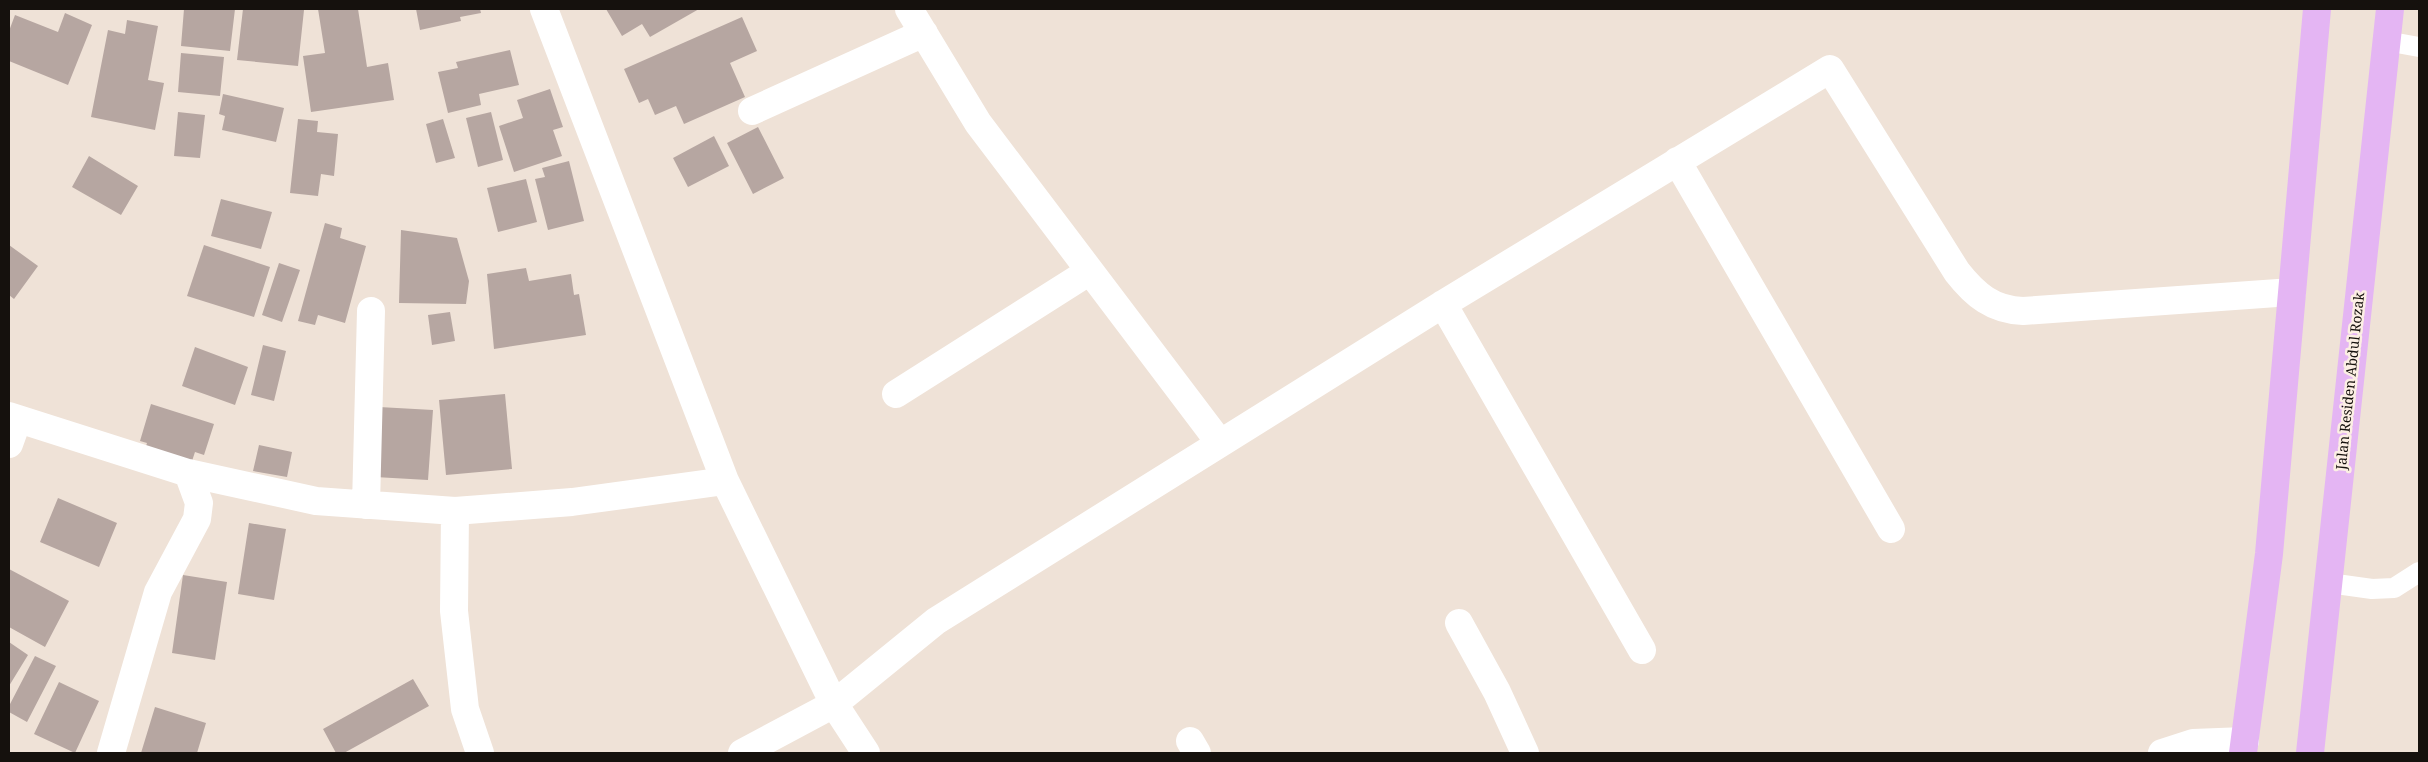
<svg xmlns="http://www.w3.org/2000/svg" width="2428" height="762" viewBox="0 0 2428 762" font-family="'Noto Serif',serif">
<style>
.building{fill:#b6a6a1}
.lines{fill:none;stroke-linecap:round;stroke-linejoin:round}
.lane{stroke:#fff;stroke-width:20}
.street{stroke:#fff;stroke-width:28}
.highway{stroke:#e4b5f3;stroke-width:28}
.labels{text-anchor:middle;stroke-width:5;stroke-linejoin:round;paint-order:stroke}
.street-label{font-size:14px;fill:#15110d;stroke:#fcefe4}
</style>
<rect width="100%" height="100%" fill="#efe2d7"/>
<!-- building -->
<path class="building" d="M184,9H235L230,51L181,46Z
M243,9L304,10L298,66L237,60Z
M318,9H358L367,67L388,63L394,100L311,112L303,56L325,53Z
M416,9H480L481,13L460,17L461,21L420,30Z
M606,9H699L650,37L642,24L622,36Z
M65,13L92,25L68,85L9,61V31L15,15L58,32Z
M742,17L757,51L730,63L745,97L684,124L676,106L655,115L648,99L639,103L624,69Z
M127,20L158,26L148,80L164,83L155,130L91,117L108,30L125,34Z
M510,50L519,85L479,94L481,105L448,113L438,72L458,68L456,62Z
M181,53L224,57L220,96L178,92Z
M550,89L563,127L553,130L562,156L514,172L499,126L523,118L517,100Z
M223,94L284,108L276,142L222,130L225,116L219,114Z
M178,112L205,115L200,158L174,156Z
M491,112L503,160L478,167L466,118Z
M298,119L318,121L317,132L338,134L334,176L321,174L318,196L290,193Z
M443,119L455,158L436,163L426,124Z
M758,127L784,178L753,194L727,143Z
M714,136L729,166L688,187L673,158Z
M89,156L138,186L121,215L72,187Z
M569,161L584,221L548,230L535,179L545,177L542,168Z
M526,179L537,222L498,232L487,188Z
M221,199L272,212L261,249L211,236Z
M325,223L342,228L340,238L366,246L345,323L318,315L315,325L298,321Z
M401,230L457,238L469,281L466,304L399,303Z
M9,245L38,266L14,299L9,295Z
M204,245L270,267L254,317L187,296Z
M279,263L300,270L282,322L262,315Z
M526,268L529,281L571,274L574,295L579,294L586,335L494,349L487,274Z
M450,312L455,341L432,345L428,315Z
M263,345L286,351L274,401L251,395Z
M195,347L248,367L235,405L182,386Z
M505,394L512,469L446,475L439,400Z
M151,404L214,424L204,455L195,452L191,464L145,449L147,443L140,441Z
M379,407L433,410L428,480L375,477Z
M259,445L292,452L287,477L253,471Z
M58,498L117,523L99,567L40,542Z
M249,523L286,529L274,600L238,594Z
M9,569L69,601L45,647L9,627Z
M183,575L227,582L215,660L172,653Z
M9,642L28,655L9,686Z
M35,656L56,666L27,722L9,712V706Z
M413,679L429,706L344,753H336L323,729Z
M59,682L99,701L75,753L34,734Z
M155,707L206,723L197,753H141Z"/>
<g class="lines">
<!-- lane -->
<path class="lane" d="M2386,41L2419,47
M2329,583L2372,589L2394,588L2419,572"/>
<!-- street -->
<path class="street" d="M544,9L725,481L834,704L866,753
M909,9L978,123L1220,443
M752,111L924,33
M1677,161L1891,529
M1443,304L1642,650
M896,394L1090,271
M9,416L188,473L316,501L455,511L572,502L725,481
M9,444L18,419
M366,505L371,311
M455,511L454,611L465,709L480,753
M1459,623L1497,692L1525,753
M1190,741L1197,753
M111,753L158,592L197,519L199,503L188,473
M742,753L834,704L936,621L1443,304L1830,69L1957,272C1975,295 1993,310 2023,311L2292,292
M2162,753L2193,743L2245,741"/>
<!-- highway -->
<path class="highway" d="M2243,753L2269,554L2317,9
M2310,753L2390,9"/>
</g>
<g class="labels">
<!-- street labels -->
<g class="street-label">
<text transform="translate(2350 381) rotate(-84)" y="5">Jalan Residen Abdul Rozak</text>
</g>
</g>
<!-- border -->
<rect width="2428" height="762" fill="none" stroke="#15110d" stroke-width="20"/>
</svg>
